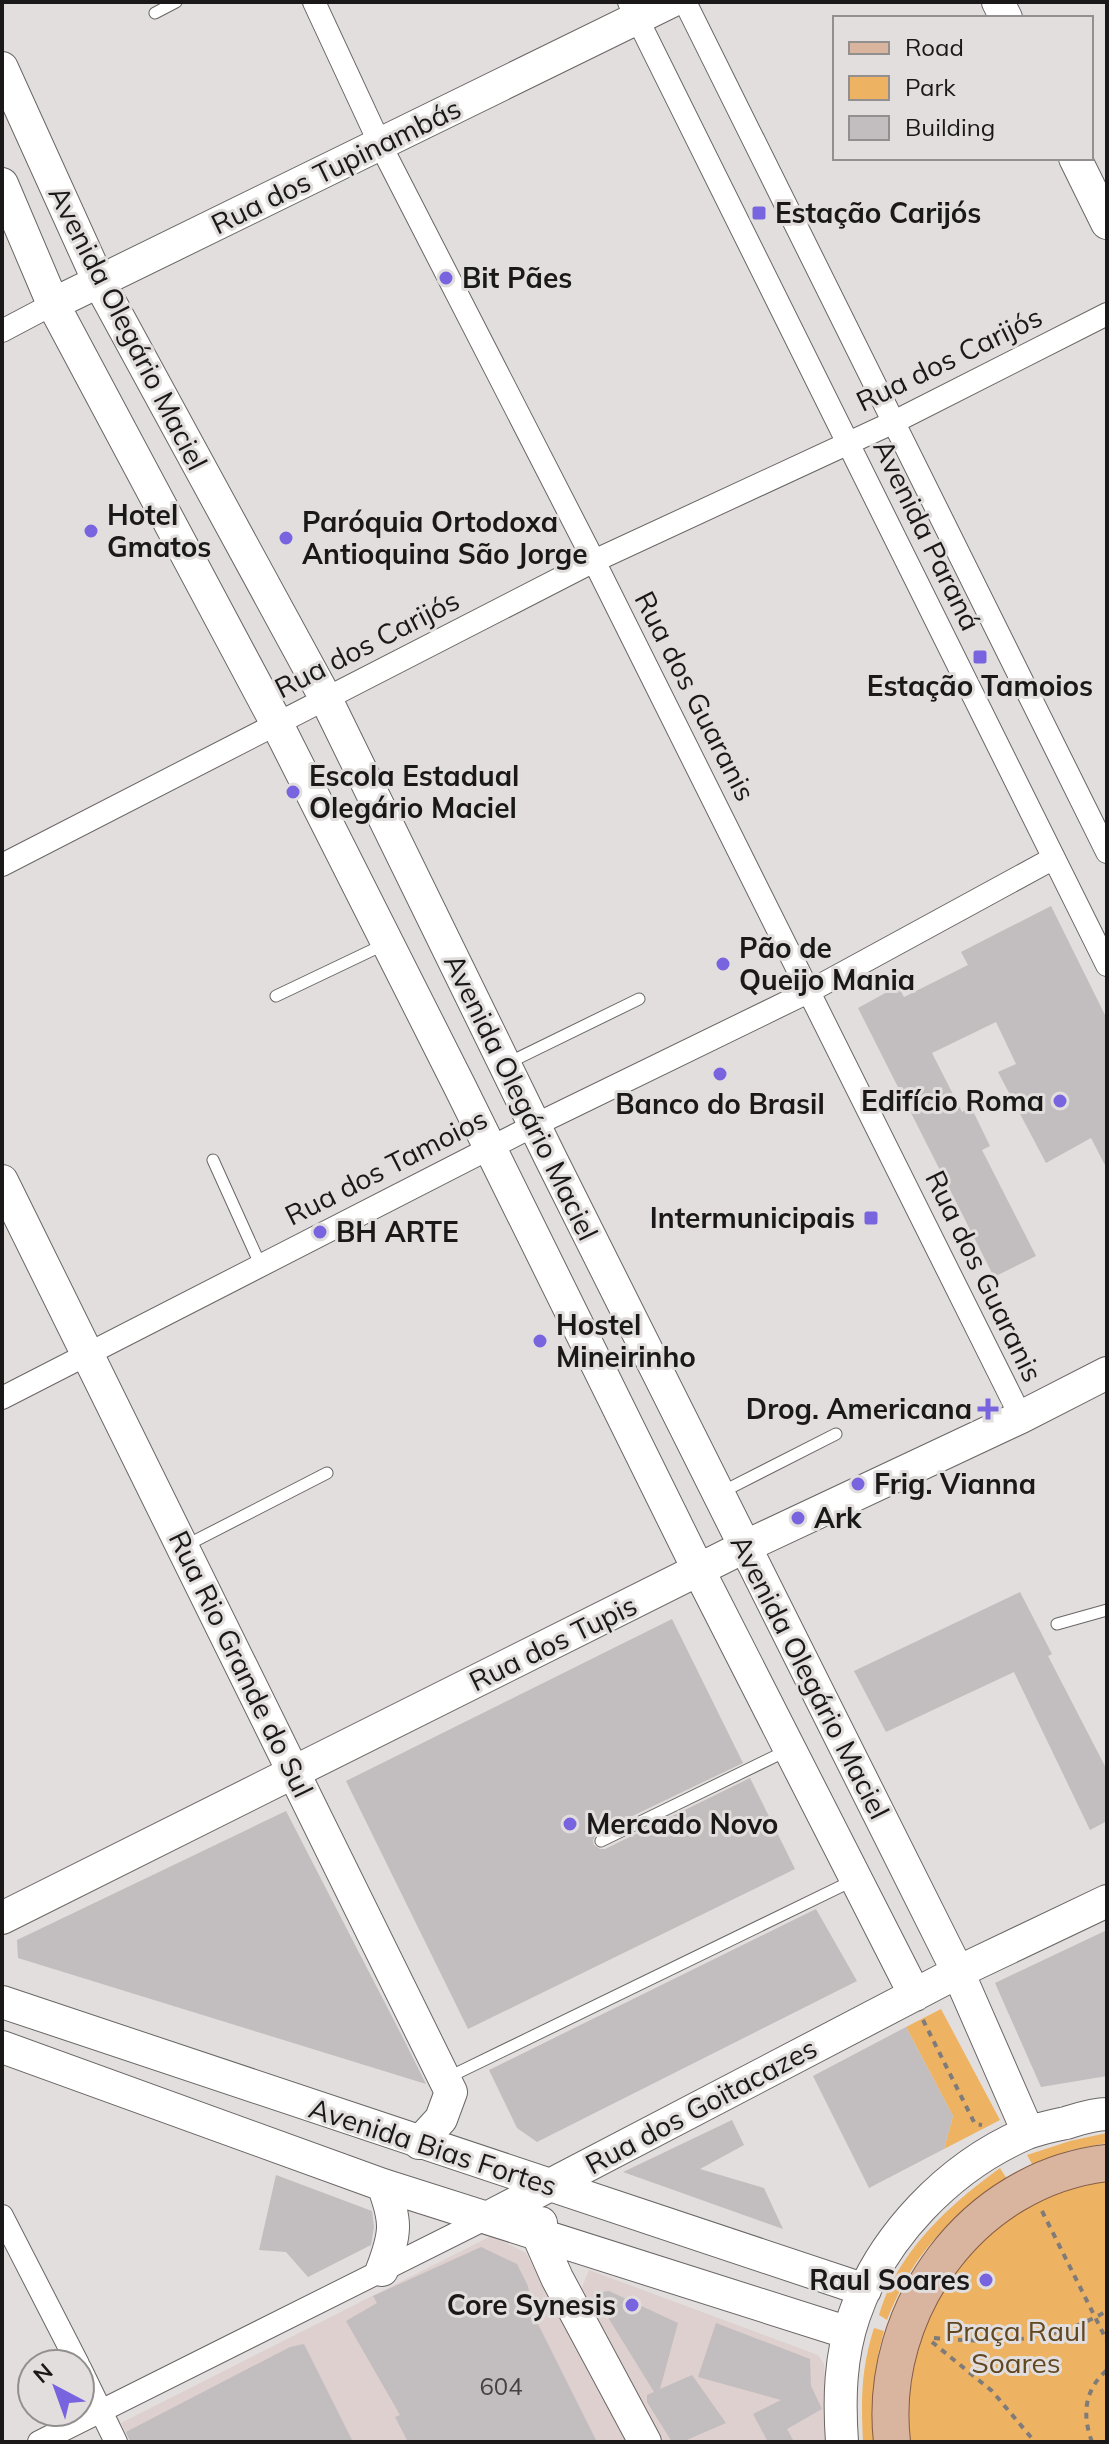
<svg xmlns="http://www.w3.org/2000/svg" width="1109" height="2444" viewBox="0 0 1109 2444" font-family="Mulish,sans-serif">
<style>
.built{fill:#ded0ce}
.green{fill:#edb262}
.building{fill:#c2bdbe}
.lines{fill:none;stroke-linecap:round;stroke-linejoin:round}
.lane-casing{stroke:#6a6665;stroke-width:13}
.street-casing{stroke:#6a6665;stroke-width:24}
.secondary-casing{stroke:#6a6665;stroke-width:34}
.primary-casing{stroke:#855d45;stroke-width:38}
.path{stroke:#7e7b7a;stroke-width:4;stroke-dasharray:6 6;stroke-linecap:butt}
.lane{stroke:#fff;stroke-width:11}
.street{stroke:#fff;stroke-width:22}
.secondary{stroke:#fff;stroke-width:32}
.primary{stroke:#d9b49e;stroke-width:36}
.poi-dot{fill:#7964df;stroke:#e2dedd;stroke-width:3}
.labels{text-anchor:middle;stroke-width:6;stroke-linejoin:round;paint-order:stroke}
.number-label{font-size:24px;fill:#444142}
.street-label{font-size:28px;fill:#1a1818;stroke:#e2dedd}
.poi-label{font-size:28px;font-weight:bold;fill:#1a1818;stroke:#e2dedd;text-anchor:start}
.park-label{font-size:28px;fill:#614622;stroke:#e2dedd}
</style>
<rect width="100%" height="100%" fill="#e2dedd"/>
<!-- built -->
<path class="built" d="M491,2236L526,2253L627,2442H131L121,2423Z
M589,2270L818,2355L824,2364L827,2442H661L581,2290Z"/>
<!-- green -->
<path class="green" d="M941,2009L1000,2120L944,2149L953,2116L906,2027Z
M1107,2133V2143L1071,2150L1032,2164L1027,2155L1070,2141Z
M1000,2168L1007,2179C947,2220 914,2251 887,2320L879,2315C897,2252 949,2205 1000,2168Z
M1107,2180V2442H907L906,2416L920,2330L962,2259L1007,2218L1053,2194Z
M874,2328L884,2331C873,2369 872,2403 874,2442H863C861,2399 861,2369 874,2328Z"/>
<!-- building -->
<path class="building" d="M1051,906L1107,1019V1169L1091,1138L1046,1163L998,1072L1016,1064L996,1022L932,1053L962,1112L971,1107L990,1146L982,1150L1036,1256L994,1277L858,1008L898,986L904,997L968,965L961,952Z
M1020,1592L1052,1654L1048,1656L1107,1770V1821L1090,1830L1014,1672L886,1732L854,1671Z
M672,1619L743,1763L597,1833L593,1840L594,1845L600,1849H605L750,1778L795,1869L468,2029L346,1781Z
M286,1811L401,2034L426,2084L18,1958L17,1940Z
M816,1909L857,1981L537,2142L517,2128L489,2070Z
M1107,1930V2076L1041,2087L995,1983Z
M906,2027L953,2116L944,2149L869,2188L813,2076Z
M732,2120L744,2145L700,2169L764,2188L783,2229L623,2172Z
M276,2175L372,2211L374,2227L371,2245L308,2277L286,2252L259,2250Z
M481,2247L517,2264L528,2286L533,2314L597,2442H408L395,2417L400,2415L346,2321L377,2303L373,2296Z
M609,2291L678,2323L660,2389L692,2375L726,2423L682,2442H672L647,2402V2395L654,2392L593,2293Z
M716,2323L810,2359L811,2386L822,2409L787,2429L794,2442H768L753,2414L781,2400L698,2377Z
M304,2344L353,2442H130L126,2432L290,2347Z"/>
<g class="lines">
<defs>
<path id="lane" d="M155,13L176,2
M276,996L383,945
M506,1064L639,999
M213,1160L260,1264
M722,1492L836,1434
M183,1547L327,1473
M1057,1624L1107,1610
M601,1841L788,1750
M449,2077L854,1880"/>
<path id="street" d="M314,2L380,144L594,561L1021,1417
M629,2L1107,965
M685,2L1107,852
M2,331L53,304
M2,865L594,561L894,422L1107,314
M2,1398L535,1125L810,991L1054,858
M2,2216L78,2364
M80,2368L116,2442
M39,2442L487,2218"/>
<path id="secondary" d="M998,2L1006,18
M2,68L99,282L326,699L550,1157L958,1972L1028,2132
M1075,158L1107,223
M2,184L53,304L277,724L460,1087L699,1571L915,1995
M53,304L670,2
M2,1181L451,2092L441,2119L419,2143
M2,1918L744,1547L1021,1417L1107,1373
M2,2002L865,2290
M2,2047L383,2185L849,2333
M487,2218L958,1972L1107,1901
M541,2223L538,2235L557,2278L645,2442
M382,2270C396,2233 397,2222 383,2185
M842,2442C839,2399 840,2357 854,2316C881,2237 949,2167 1025,2134C1037,2129 1052,2126 1066,2123C1079,2119 1093,2114 1107,2114"/>
<path id="primary" d="M892,2442C877,2310 973,2178 1107,2163"/>
</defs>
<!-- lane casing -->
<use href="#lane" class="lane-casing"/>
<!-- street casing -->
<use href="#street" class="street-casing"/>
<!-- secondary casing -->
<use href="#secondary" class="secondary-casing"/>
<!-- primary casing -->
<use href="#primary" class="primary-casing"/>
<!-- path -->
<path class="path" d="M923,2020L975,2124L982,2125
M1042,2211L1107,2341
M934,2338C998,2343 1049,2344 1107,2311
M932,2342L992,2391L1035,2442
M1092,2442C1082,2415 1084,2390 1107,2370"/>
<!-- lane -->
<use href="#lane" class="lane"/>
<!-- street -->
<use href="#street" class="street"/>
<!-- secondary -->
<use href="#secondary" class="secondary"/>
<!-- primary -->
<use href="#primary" class="primary"/>
</g>
<!-- markers -->
<g class="poi-dot">
<rect x="751" y="205" width="16" height="16" rx="4"/>
<circle cx="446" cy="278" r="8"/>
<circle cx="91" cy="531" r="8"/>
<circle cx="286" cy="538" r="8"/>
<rect x="972" y="649" width="16" height="16" rx="4"/>
<circle cx="293" cy="792" r="8"/>
<circle cx="723" cy="964" r="8"/>
<circle cx="720" cy="1074" r="8"/>
<circle cx="1060" cy="1101" r="8"/>
<rect x="863" y="1210" width="16" height="16" rx="4"/>
<circle cx="320" cy="1232" r="8"/>
<circle cx="540" cy="1341" r="8"/>
<path d="M984 1397h8v8h8v8h-8v8h-8v-8h-8v-8h8z"/>
<circle cx="858" cy="1484" r="8"/>
<circle cx="798" cy="1518" r="8"/>
<circle cx="570" cy="1824" r="8"/>
<circle cx="986" cy="2280" r="8"/>
<circle cx="632" cy="2305" r="8"/>
</g>
<g class="labels">
<!-- number labels -->
<g class="number-label">
<text x="501" y="2395">604</text>
</g>
<!-- street labels -->
<g class="street-label">
<text transform="translate(336 166) rotate(-26)" y="10">Rua dos Tupinambás</text>
<text transform="translate(128 328) rotate(63)" y="10">Avenida Olegário Maciel</text>
<text transform="translate(949 359) rotate(-26)" y="10">Rua dos Carijós</text>
<text transform="translate(927 535) rotate(64)" y="10">Avenida Paraná</text>
<text transform="translate(367 644) rotate(-27)" y="10">Rua dos Carijós</text>
<text transform="translate(695 696) rotate(63)" y="10">Rua dos Guaranis</text>
<text transform="translate(521 1097) rotate(64)" y="10">Avenida Olegário Maciel</text>
<text transform="translate(386 1167) rotate(-27)" y="10">Rua dos Tamoios</text>
<text transform="translate(984 1276) rotate(64)" y="10">Rua dos Guaranis</text>
<text transform="translate(553 1643) rotate(-26)" y="10">Rua dos Tupis</text>
<text transform="translate(241 1664) rotate(64)" y="10">Rua Rio Grande do Sul</text>
<text transform="translate(810 1677) rotate(63)" y="10">Avenida Olegário Maciel</text>
<text transform="translate(701 2106) rotate(-28)" y="10">Rua dos Goitacazes</text>
<text transform="translate(433 2147) rotate(18)" y="10">Avenida Bias Fortes</text>
</g>
<!-- poi labels -->
<g class="poi-label">
<text x="775" y="223">Estação Carijós</text>
<text x="462" y="288">Bit Pães</text>
<text x="107" y="525">Hotel<tspan x="107" dy="32">Gmatos</tspan></text>
<text x="302" y="532">Paróquia Ortodoxa<tspan x="302" dy="32">Antioquina São Jorge</tspan></text>
<text x="980" y="696" text-anchor="middle">Estação Tamoios</text>
<text x="309" y="786">Escola Estadual<tspan x="309" dy="32">Olegário Maciel</tspan></text>
<text x="739" y="958">Pão de<tspan x="739" dy="32">Queijo Mania</tspan></text>
<text x="1044" y="1111" text-anchor="end">Edifício Roma</text>
<text x="720" y="1114" text-anchor="middle">Banco do Brasil</text>
<text x="855" y="1228" text-anchor="end">Intermunicipais</text>
<text x="336" y="1242">BH ARTE</text>
<text x="556" y="1335">Hostel<tspan x="556" dy="32">Mineirinho</tspan></text>
<text x="972" y="1419" text-anchor="end">Drog. Americana</text>
<text x="874" y="1494">Frig. Vianna</text>
<text x="814" y="1528">Ark</text>
<text x="586" y="1834">Mercado Novo</text>
<text x="970" y="2290" text-anchor="end">Raul Soares</text>
<text x="616" y="2315" text-anchor="end">Core Synesis</text>
</g>
<!-- park labels -->
<g class="park-label">
<text x="1016" y="2341">Praça Raul<tspan x="1016" dy="32">Soares</tspan></text>
</g>
</g>
<!-- border -->
<rect width="1109" height="2444" fill="none" stroke="#1a1818" stroke-width="8"/>
<!-- legend -->
<rect x="833" y="16" width="260" height="144" fill="#e2dedd" stroke="#928f8e" stroke-width="2"/>
<rect x="849" y="42" width="40" height="12" fill="#d9b49e" stroke="#928f8e" stroke-width="2"/>
<text x="905" y="56" font-size="24" fill="#1a1818">Road</text>
<rect x="849" y="76" width="40" height="24" fill="#edb262" stroke="#928f8e" stroke-width="2"/>
<text x="905" y="96" font-size="24" fill="#1a1818">Park</text>
<rect x="849" y="116" width="40" height="24" fill="#c2bdbe" stroke="#928f8e" stroke-width="2"/>
<text x="905" y="136" font-size="24" fill="#1a1818">Building</text>
<!-- north arrow -->
<g transform="translate(56 2388) rotate(319)"><circle r="38" fill="#e2dedd" stroke="#928f8e" stroke-width="2"/>
<path d="M0-6L14 30L0 20L-14 30Z" fill="#7964df"/>
<text y="-12" font-size="22" font-weight="bold" text-anchor="middle" fill="#1a1818">N</text>
</g>
</svg>
